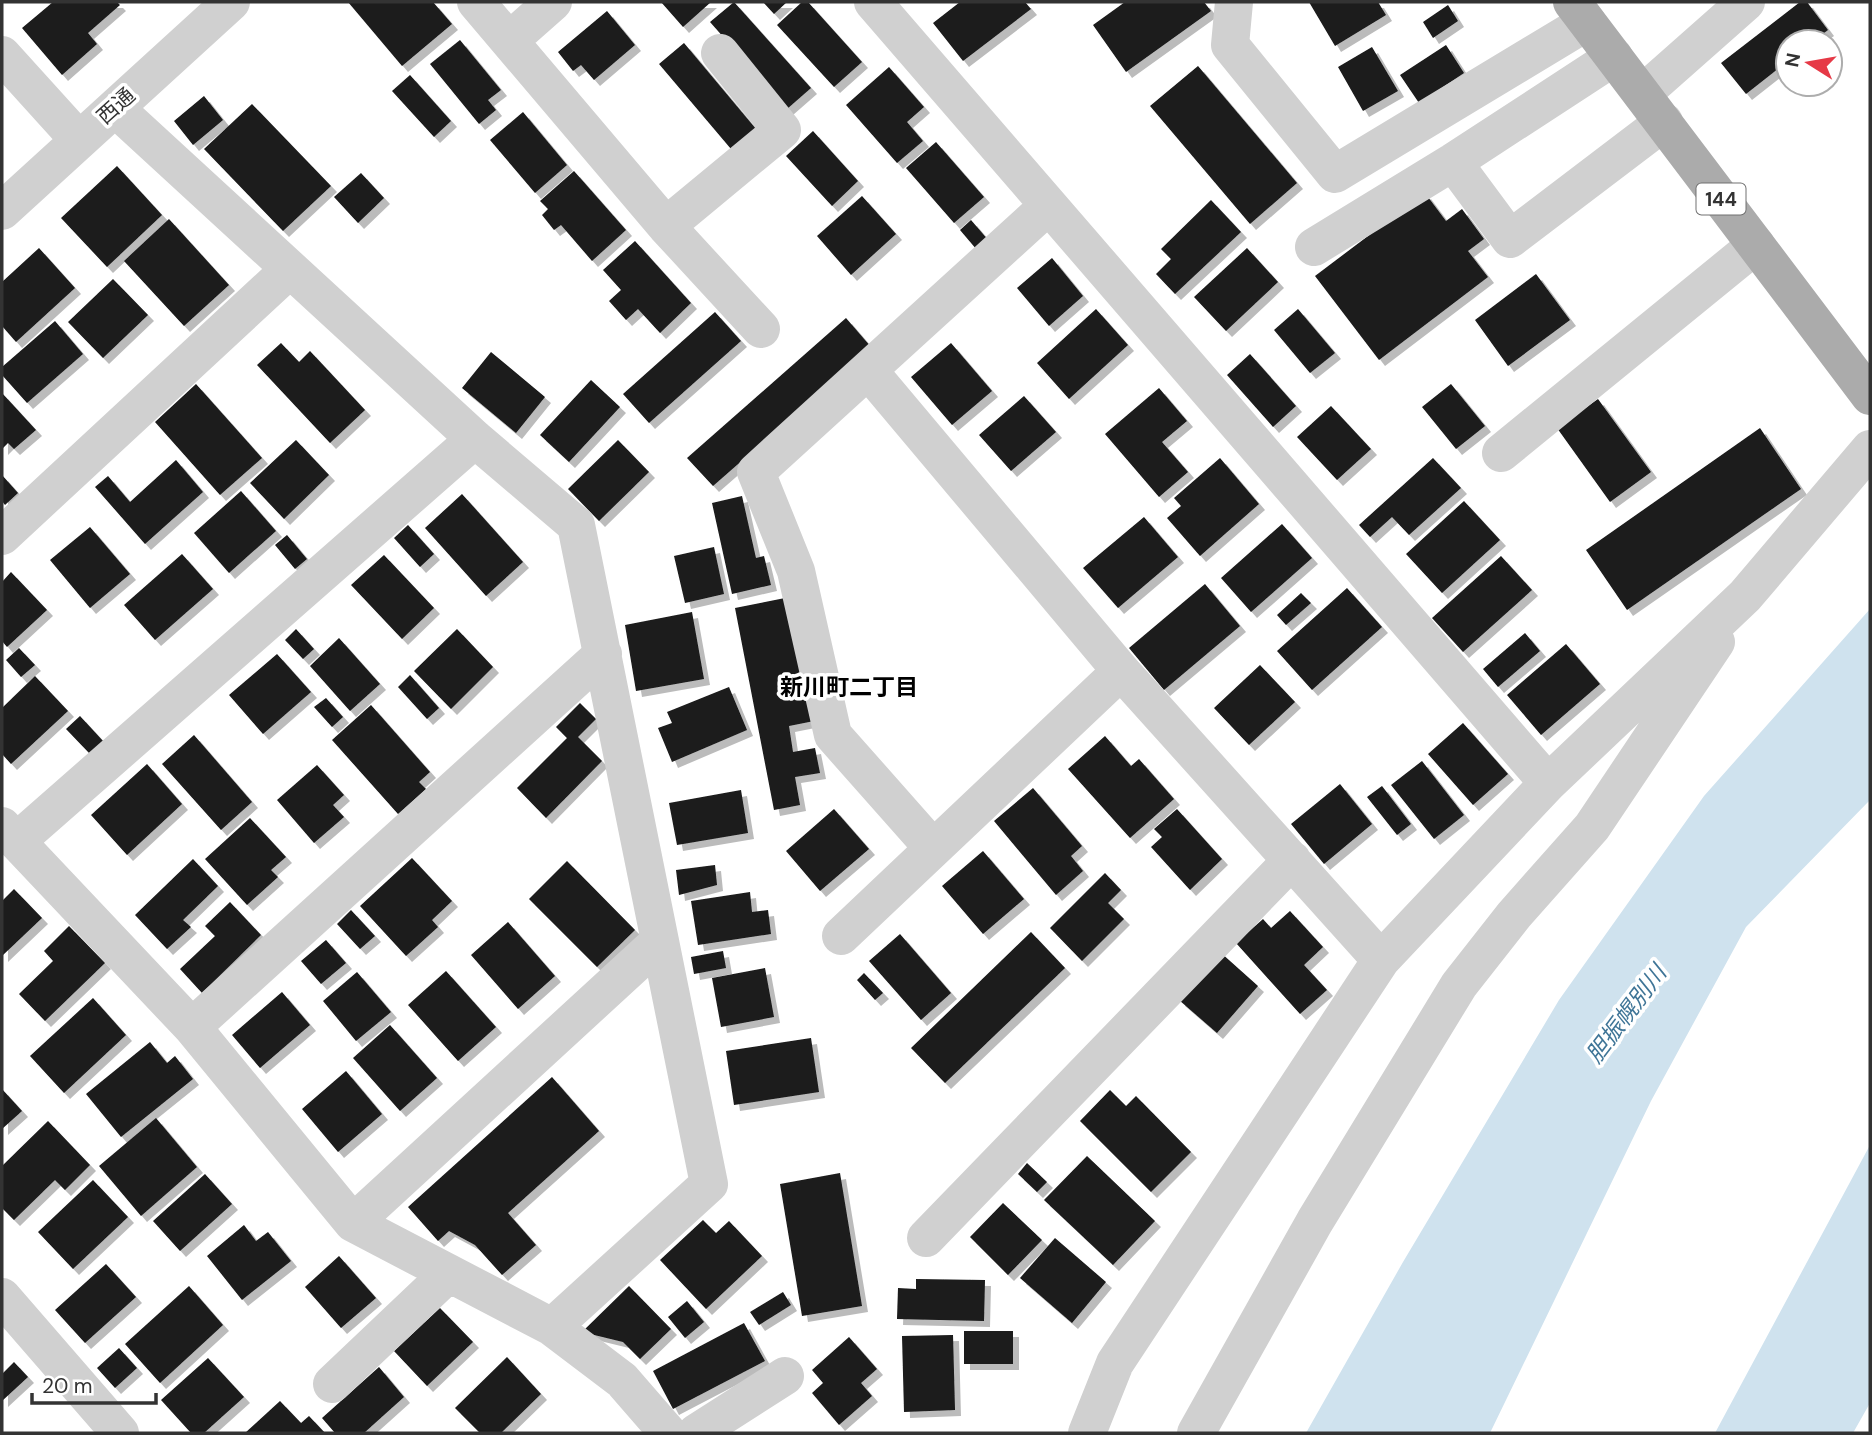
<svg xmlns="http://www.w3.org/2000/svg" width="1872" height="1435" viewBox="0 0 1872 1435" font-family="'DM Sans','Noto Sans JP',sans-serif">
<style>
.water{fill:#cfe2ee}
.building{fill:#1a1a1a;filter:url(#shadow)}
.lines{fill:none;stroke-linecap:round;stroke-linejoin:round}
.minor{stroke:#d0d0d0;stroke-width:38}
.major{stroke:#ababab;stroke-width:38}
.labels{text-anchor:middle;stroke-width:7;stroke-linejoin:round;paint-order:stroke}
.shield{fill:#fff;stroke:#707070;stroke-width:2}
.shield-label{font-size:19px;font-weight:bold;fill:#333}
.street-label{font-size:21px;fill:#333;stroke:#fff}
.neighbourhood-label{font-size:23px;font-weight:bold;fill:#000;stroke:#fff}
.water-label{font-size:23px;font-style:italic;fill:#3f7597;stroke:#fff}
</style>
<defs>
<filter id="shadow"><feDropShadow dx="6" dy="6" stdDeviation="0" flood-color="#0004"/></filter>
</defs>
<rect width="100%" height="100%" fill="#fff"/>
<!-- water -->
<path class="water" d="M1870,609V800L1746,927L1651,1101L1490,1433H1306L1403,1262L1559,1000L1704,796Z
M1870,1145V1403L1853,1433H1715Z"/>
<!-- building -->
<path class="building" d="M53,2H117L120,5L88,33L97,44L62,75L22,28Z
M348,2H433L452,24L402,66Z
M661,2H711L683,27Z
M734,2L811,88L787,109L710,22Z
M763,2H787L774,14Z
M802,2H808L862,62L834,87L777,25Z
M960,2H1025L1031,9L963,61L933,23Z
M1125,2H1204L1211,11L1126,72L1093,25Z
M1309,2H1378L1386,15L1335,46Z
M1800,2H1807L1828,30L1812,42H1788V61L1746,94L1721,63Z
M1448,5L1458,21L1433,38L1423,22Z
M607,11L635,45L594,80L581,65L573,71L558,52Z
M460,40L501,90L488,100L496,110L479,124L430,64Z
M684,43L756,129L731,149L659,64Z
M1446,45L1464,73L1419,103L1400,75Z
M1372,47L1398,91L1363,111L1338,67Z
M1198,66L1297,183L1250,224L1150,106Z
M889,67L924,107L907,122L923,141L897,163L846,105Z
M410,75L451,121L434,137L392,91Z
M204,96L223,120L193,145L174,121Z
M252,104L331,186L283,231L204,149Z
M523,112L567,165L535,193L490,140Z
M813,131L858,181L832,206L786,156Z
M936,142L984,197L954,223L906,168Z
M117,166L162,215L107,267L61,218Z
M574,171L626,230L592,261L561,225L554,230L542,215L548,209L540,201Z
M361,173L384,198L358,223L334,197Z
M1425,193L1446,221L1462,209L1484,239L1468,251L1488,277L1379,360L1315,276Z
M862,196L896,234L851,275L817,236Z
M1211,200L1241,232L1175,294L1156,274L1171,259L1161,249Z
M169,219L229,285L184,326L124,261Z
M971,220L989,241L977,250L960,230Z
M635,241L691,303L660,333L638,309L626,320L609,301L621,290L603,270Z
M39,248L75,288L16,342L2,326V282Z
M1247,248L1278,282L1226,331L1194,297Z
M1052,258L1083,296L1049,326L1017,288Z
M1536,274L1570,320L1508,366L1475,320Z
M113,279L148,315L103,358L68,322Z
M1096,309L1128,345L1069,399L1037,363Z
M1298,309L1335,353L1310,373L1274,330Z
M715,312L741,341L649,423L623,394Z
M846,318L871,347L713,486L687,458Z
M55,321L83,354L27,403L2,375V367Z
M281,343L299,362L310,351L365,410L330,443L257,365Z
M951,343L992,391L952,425L911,377Z
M491,352L545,397L516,433L462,388Z
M1250,354L1296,406L1273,427L1227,375Z
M591,380L620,407L569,462L540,435Z
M196,384L262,458L220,495L155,422Z
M1451,384L1485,426L1456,449L1422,407Z
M1159,388L1187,421L1162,442L1188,472L1159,497L1105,434Z
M2,393L36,430L14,449L8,443L2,449Z
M1024,396L1056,432L1011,471L979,435Z
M1598,399L1651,472L1610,502L1557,428Z
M1331,406L1371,449L1337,480L1297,437Z
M1760,428L1801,489L1627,610L1586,550Z
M296,440L329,475L284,519L250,483Z
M618,440L649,472L599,521L568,489Z
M1220,458L1259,504L1200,556L1167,518L1181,506L1174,498Z
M1433,458L1461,488L1409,535L1392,517L1370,537L1359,525Z
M176,460L203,492L145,544L95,487L108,476L130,502Z
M2,475L18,493L5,505L2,501Z
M241,491L276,531L229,573L194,533Z
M462,494L523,562L486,596L425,528Z
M742,496L756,558L764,556L771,585L732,594L712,503Z
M1464,501L1500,540L1442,593L1406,554Z
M1144,517L1178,557L1118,608L1083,568Z
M1282,524L1312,558L1251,612L1221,578Z
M408,525L434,554L420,567L394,538Z
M90,527L130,574L90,608L50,560Z
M287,535L307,559L295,569L275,545Z
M714,547L724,594L685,603L674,556Z
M182,554L213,589L155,640L124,605Z
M384,555L434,608L402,639L351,585Z
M1501,556L1532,590L1463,652L1432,618Z
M11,572L47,610L7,647L2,641V582Z
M1205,584L1240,626L1164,690L1129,648Z
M1347,588L1382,627L1312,690L1277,651Z
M1301,593L1311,603L1286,625L1277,615Z
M790,597L814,721L789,726L793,752L815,748L820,773L795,777L800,805L774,810L735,608Z
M692,612L704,679L636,691L625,625Z
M296,629L314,649L303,659L285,640Z
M457,629L493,667L451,709L414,671Z
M1525,633L1540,651L1498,687L1483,669Z
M339,638L380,684L350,711L310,666Z
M1566,644L1600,684L1541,735L1507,695Z
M19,648L35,665L21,677L6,660Z
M277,654L311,692L263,734L229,695Z
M1260,665L1295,702L1249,745L1214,708Z
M410,675L439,708L427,719L398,687Z
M35,676L68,711L11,764L2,754V708Z
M729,687L747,730L672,762L658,728L672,723L667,712Z
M326,698L343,717L332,727L314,707Z
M580,703L596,719L578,737L602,761L546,818L517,788L567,738L556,727Z
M371,705L430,772L419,782L426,789L398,814L332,740Z
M80,716L103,741L90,754L66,729Z
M1463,723L1508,774L1473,805L1428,754Z
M194,735L252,802L221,830L162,764Z
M1105,736L1131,766L1139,759L1174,799L1130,838L1068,769Z
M1422,761L1464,815L1434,839L1391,785Z
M147,764L182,804L127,855L91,815Z
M317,765L344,795L333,805L344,817L314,843L277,800Z
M1340,784L1372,824L1324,864L1291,824Z
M1382,786L1411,824L1397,835L1367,797Z
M1033,788L1082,846L1071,856L1083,871L1056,895L994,821Z
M741,790L748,833L677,845L669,803Z
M834,809L869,849L820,891L786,851Z
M1177,809L1222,859L1190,890L1151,847L1162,837L1154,829Z
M250,818L286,857L271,870L278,877L247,905L205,859Z
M983,851L1024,899L983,934L942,886Z
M412,858L452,901L432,920L438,927L406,956L360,906Z
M193,859L218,886L183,920L191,927L167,949L135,915Z
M567,861L635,930L597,967L529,899Z
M715,865L717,885L679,895L676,870Z
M1105,873L1121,890L1108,903L1124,919L1082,961L1050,928Z
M14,889L42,918L2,956V901Z
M750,892L752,912L768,910L771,934L698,945L691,901Z
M230,902L261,935L202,993L180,969L215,936L205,926Z
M351,910L375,936L360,949L337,924Z
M1290,911L1323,947L1304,965L1327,990L1300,1014L1236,943L1263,919L1271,928Z
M508,922L555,976L518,1009L471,955Z
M69,926L105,963L45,1021L19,994L53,961L44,951Z
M1031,932L1065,968L945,1083L911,1048Z
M900,934L951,993L921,1020L869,961Z
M326,940L346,963L321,984L301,961Z
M723,951L726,968L694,974L691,957Z
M1220,952L1258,986L1217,1033L1179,1000Z
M765,968L774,1017L721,1027L712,978Z
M446,971L496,1027L458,1061L408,1005Z
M357,972L391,1012L356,1041L323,1001Z
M864,973L883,993L875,1000L857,980Z
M282,992L310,1025L260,1068L232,1035Z
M93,998L126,1035L64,1093L30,1056Z
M390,1025L437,1078L400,1111L353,1058Z
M811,1038L819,1092L734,1105L726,1051Z
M150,1042L167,1063L175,1056L193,1079L121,1137L86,1094Z
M346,1071L382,1114L338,1152L302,1109Z
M552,1077L599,1131L508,1213L536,1245L502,1275L475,1245L449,1231L438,1241L408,1207Z
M2,1089L22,1111L2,1129Z
M1110,1090L1126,1106L1136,1096L1191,1152L1151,1192L1080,1121Z
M156,1118L197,1167L141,1216L99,1166Z
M48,1121L90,1165L65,1190L55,1180L14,1220L2,1208V1166Z
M1087,1156L1155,1221L1113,1265L1044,1200Z
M1027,1163L1047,1182L1037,1192L1018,1174Z
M840,1173L862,1306L802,1316L780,1184Z
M205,1174L232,1204L180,1251L153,1221Z
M93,1180L128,1217L73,1269L38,1232Z
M1003,1203L1042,1240L1008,1275L970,1237Z
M703,1220L716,1233L729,1221L762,1256L706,1309L660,1260Z
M244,1225L256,1241L268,1232L291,1261L242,1300L207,1256Z
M1055,1238L1106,1282L1072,1323L1020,1278Z
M339,1256L376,1298L341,1328L305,1287Z
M106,1264L136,1297L85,1343L55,1310Z
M916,1279L985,1280L984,1321L897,1319L898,1288L916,1289Z
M189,1286L223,1325L160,1383L125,1344Z
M629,1286L671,1329L640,1359L623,1342L582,1332Z
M783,1292L791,1305L759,1325L750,1312Z
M687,1301L704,1322L685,1338L668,1317Z
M440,1308L473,1342L427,1386L394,1351Z
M744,1323L765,1361L673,1409L653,1371Z
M964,1331H1013V1364H964Z
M953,1335L955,1410L904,1412L902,1336Z
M849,1337L877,1369L861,1383L872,1396L839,1425L812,1393L823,1383L812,1370Z
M119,1348L137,1368L115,1388L97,1368Z
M507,1357L541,1394L501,1433H480L455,1408Z
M208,1358L244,1397L204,1433H191L161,1400Z
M14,1362L28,1377L2,1401V1374Z
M379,1367L404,1397L364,1433H335L322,1418Z
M280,1401L301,1423L309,1416L325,1433H245Z"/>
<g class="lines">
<!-- minor -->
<path class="minor" d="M476,2L666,226L761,329
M873,2L1548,783
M1234,2L1230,45L1335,174L1587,22
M510,40L553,2
M2,55L79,140
M1642,94L1746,2
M115,108L475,439L576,525L709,1184L552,1327
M1453,162L1510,239L1664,122
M1048,206L868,370L1121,671L1381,960
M2,211L231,2
M666,226L782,130L720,53
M1314,247L1453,162L1614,57
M868,370L756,472L796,571L833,735L933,848
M1501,453L1756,245
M2,536L290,269
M2,826L192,1027L353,1223L552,1327L622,1380L668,1433
M17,841L475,439
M841,936L1121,671
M192,1027L603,654
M353,1223L660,941
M926,1238L1292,860
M2,1297L120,1433
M332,1384L449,1273
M696,1433L785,1376
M1087,1433L1115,1363L1381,960L1548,783L1745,596L1870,449
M1196,1433L1315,1221L1459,985L1514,915L1592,827L1716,642"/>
<!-- major -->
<path class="major" d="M1572,2L1870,396"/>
</g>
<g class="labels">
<!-- shield labels -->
<rect class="shield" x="1696.5" y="183.5" width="49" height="31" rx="5"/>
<g class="shield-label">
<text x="1721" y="206">144</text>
</g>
<!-- street labels -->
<g class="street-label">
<text transform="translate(116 106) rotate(-42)" y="7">西通</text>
</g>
<!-- neighbourhood labels -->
<g class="neighbourhood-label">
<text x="849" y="695">新川町二丁目</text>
</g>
<!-- water labels -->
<g class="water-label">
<text transform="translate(1626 1014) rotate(-53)" y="8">胆振幌別川</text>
</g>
</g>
<!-- border -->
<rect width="1872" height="1435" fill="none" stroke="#333333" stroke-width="7"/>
<!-- north arrow -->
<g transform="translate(1809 63) rotate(281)"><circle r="33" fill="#ffffff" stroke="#adadad" stroke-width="2"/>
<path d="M0-5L12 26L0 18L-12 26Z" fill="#e63946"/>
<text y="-10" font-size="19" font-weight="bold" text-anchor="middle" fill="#333333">N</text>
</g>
<!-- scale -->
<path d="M32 1393v10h124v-10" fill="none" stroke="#333333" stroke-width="3.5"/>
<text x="42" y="1393" font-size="21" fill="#333333" stroke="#ffffff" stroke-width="5" paint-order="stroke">20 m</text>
</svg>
